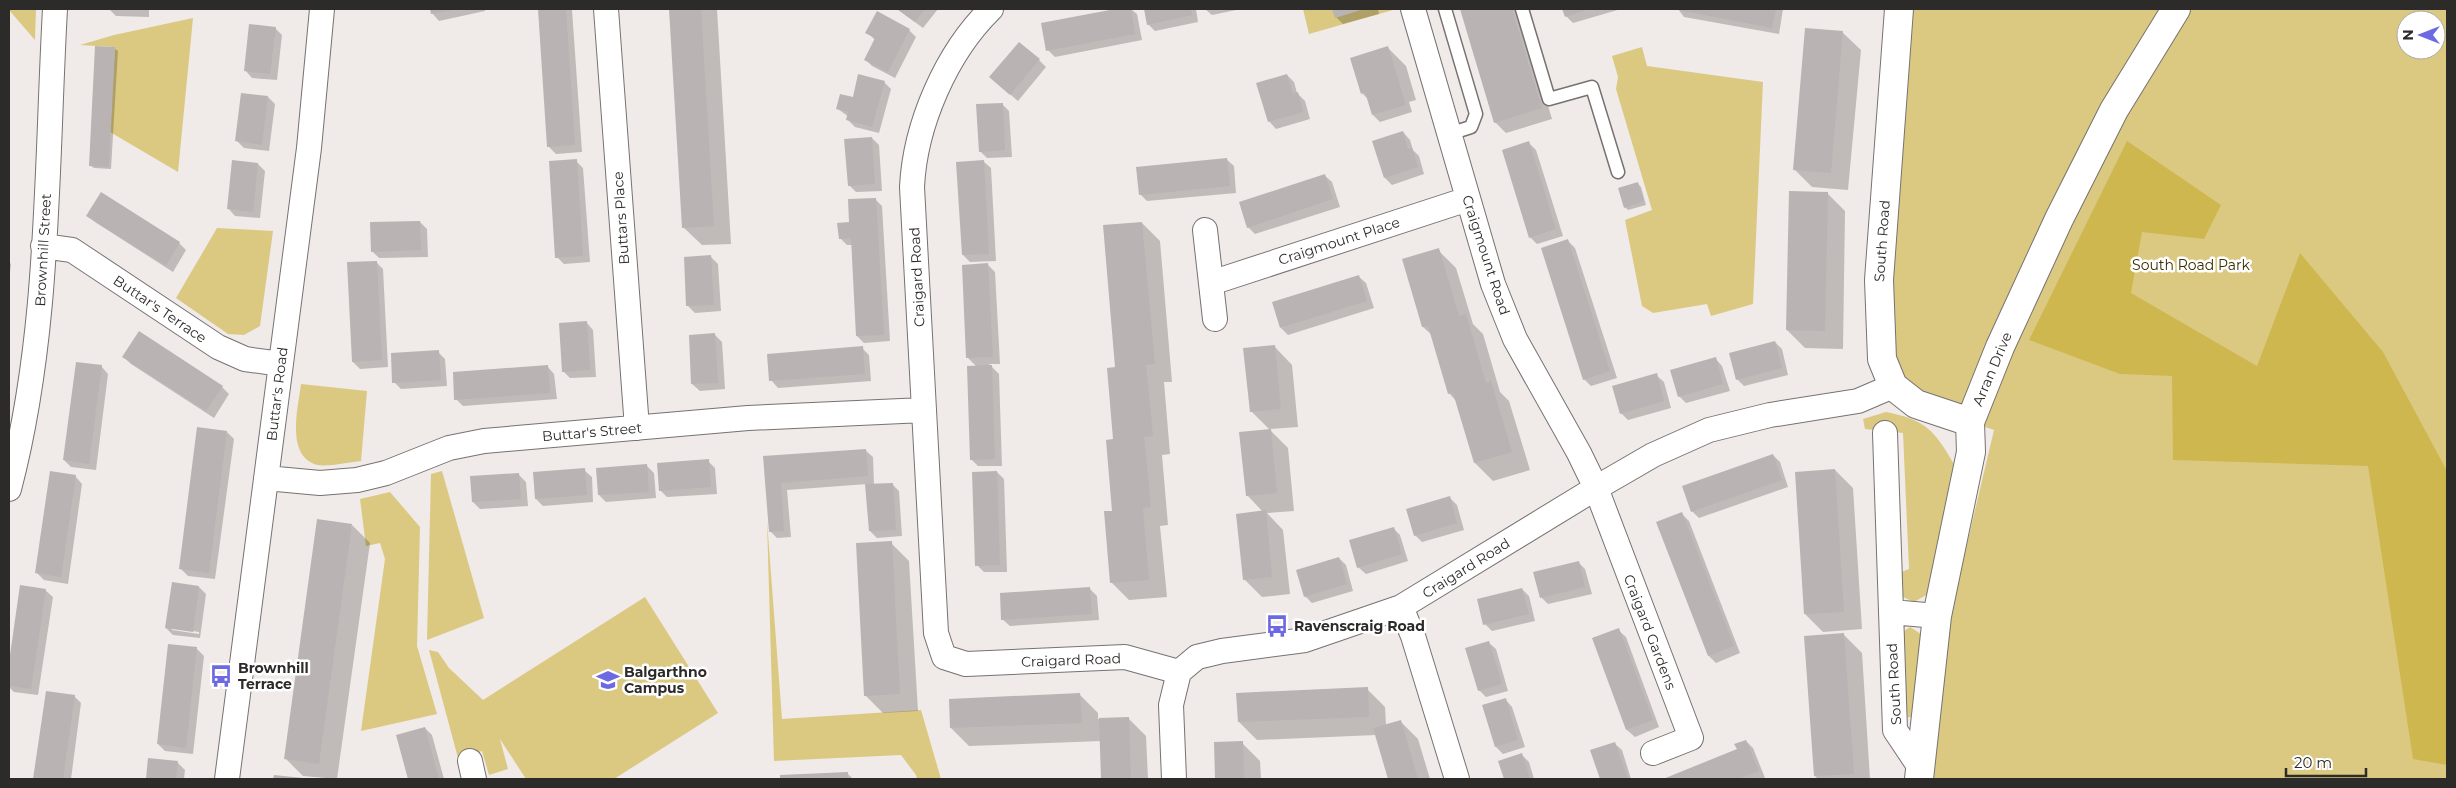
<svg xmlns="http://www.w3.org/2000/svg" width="2456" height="788" viewBox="0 0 2456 788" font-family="Montserrat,sans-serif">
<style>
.green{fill:#dbc981;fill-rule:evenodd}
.forest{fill:#cfb750}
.shadow{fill:#0003;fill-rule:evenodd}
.building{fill:#b9b3b3}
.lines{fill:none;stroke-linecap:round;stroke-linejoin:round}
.lane-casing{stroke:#777270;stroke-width:15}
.street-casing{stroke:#777270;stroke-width:26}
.secondary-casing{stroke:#777270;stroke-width:30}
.lane{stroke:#fff;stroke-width:12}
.street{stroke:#fff;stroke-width:24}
.secondary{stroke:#fff;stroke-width:28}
.labels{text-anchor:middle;stroke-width:5;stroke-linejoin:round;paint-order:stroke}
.street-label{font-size:14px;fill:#2d2b2a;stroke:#fff}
.park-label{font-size:14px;fill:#382e00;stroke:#fff}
.poi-label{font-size:14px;font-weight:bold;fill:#2d2b2a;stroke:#fff;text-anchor:start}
</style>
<rect width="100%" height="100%" fill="#f0eae8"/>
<!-- green -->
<path class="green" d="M9,9H36L35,40L9,10Z
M1303,9H1392L1393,10L1309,34Z
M1899,9H2447V779H1934L1936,728L1954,599L1994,430L1916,404L1893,386L1879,280ZM2406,20H2436V50H2406Z
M193,18L178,172L110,132L115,47L80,45L114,35Z
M1642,47L1647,66L1763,82L1753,304L1711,316L1707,304L1653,313L1642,306L1625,220L1652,210L1616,89L1618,77L1612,56Z
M217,228L273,231L260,326L244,335L228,334L176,298Z
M301,384L367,391L361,461C351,462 327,467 318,465C285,457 298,408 301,384Z
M1886,412C1926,420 1934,430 1954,464L1928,594L1914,602L1901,596L1899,573L1909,569L1903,433L1865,429L1863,419Z
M442,471L484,618L427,640L431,474Z
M390,492L420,527L417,646L437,714L361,731L385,559L380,543L366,546L360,499Z
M767,521L782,719L921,710L941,779H917L916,775L901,755L774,761Z
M645,597L718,713L614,779H526L500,739L508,769L489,775L482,751L458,758L429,650L438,652L449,668L483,700Z
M1910,627L1921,634L1911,717L1902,718L1903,632Z"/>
<!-- forest -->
<path class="forest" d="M2127,141L2221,205L2204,239L2142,232L2131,293L2257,366L2300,253L2383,352L2447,471V765L2413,759L2368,466L2173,460L2172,376L2120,374L2029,340Z"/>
<!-- shadow -->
<path class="shadow" d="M109,9H149V17L116,16Z
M431,9H485V11L439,21L432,13Z
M539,9L572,10L582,152L556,154L549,147Z
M670,9H717L731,244L702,245L683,227Z
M897,9H938L923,28Z
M1122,9H1131L1137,14L1142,40L1055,57L1048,50L1043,24Z
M1145,9H1196L1198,22L1155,31L1148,24Z
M1205,9H1241L1212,15Z
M1333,9H1378L1379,14L1343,24L1336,17Z
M1461,9H1519L1552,119L1506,133L1495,122Z
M1564,9H1621L1573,23L1566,16Z
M1678,9H1783L1779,34L1684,17Z
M275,28L282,35L277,80L252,78L245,70Z
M909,30L916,37L895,78L872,66L865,59L875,40L867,32Z
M1842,32L1861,50L1848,190L1812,187L1794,169Z
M114,48L118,51L111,169L94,168L90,165Z
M1388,48L1406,66L1416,100L1409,102L1412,112L1380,122L1373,115L1368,99L1362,93Z
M1039,60L1046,67L1018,101L998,84Z
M1287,75L1294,82L1297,93L1305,101L1310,119L1276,129L1269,121Z
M884,82L891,89L879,133L855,127L848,120L849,117L838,109Z
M268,97L275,104L269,151L244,148L237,141Z
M1002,104L1009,111L1012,157L987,158L980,151Z
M1403,132L1410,140L1413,150L1419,156L1424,174L1392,185L1385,178Z
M872,138L879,145L882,191L856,192L849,185Z
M1529,143L1536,150L1563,236L1537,244L1530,237Z
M1226,159L1234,166L1236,193L1147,201L1140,194Z
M576,161L583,168L590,262L564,264L557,257Z
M983,161L991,168L996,261L970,262L963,255Z
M258,164L265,171L260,218L235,216L228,208Z
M1324,175L1332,182L1340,207L1255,234L1248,227Z
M1638,184L1641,187L1646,205L1628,210L1625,207Z
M1827,193L1845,211L1843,349L1805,348L1787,330Z
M101,194L179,243L186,250L173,272L95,222L88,215Z
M875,199L882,206L890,341L864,343L857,336L852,245H847L840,238L851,223Z
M420,222L427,229L428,257L379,258L372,251Z
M1142,223L1160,241L1172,382H1164L1170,454L1162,455L1168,525L1160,526L1167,597L1129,600L1111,582L1117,369Z
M1568,241L1575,248L1617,378L1591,386L1584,379Z
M1438,250L1456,268L1473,324L1483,334L1500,392L1509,401L1530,470L1493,481L1475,463L1457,402L1449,393L1432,335L1423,327Z
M711,257L718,264L721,311L695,313L688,306Z
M9,262L11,264L9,281Z
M376,262L383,269L388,367L360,369L353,362Z
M988,265L995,272L1000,364H989L999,374L1002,466H978L971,459L977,367L968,358L963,266Z
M1358,276L1366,283L1374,308L1288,335L1281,328Z
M586,322L593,330L596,377L570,378L563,371Z
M715,335L722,342L725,389L700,391L692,384Z
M1775,342L1782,349L1788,375L1744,386L1737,379Z
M1274,346L1292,365L1298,427L1269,429L1288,448L1294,511L1267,513L1283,530L1290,594L1262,597L1244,579L1263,512L1247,495L1270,430L1251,411Z
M862,348L869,355L871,381L778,388L771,380Z
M438,352L445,359L447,386L401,389L394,382Z
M124,357L222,387L229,394L214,418L131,364Z
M1715,358L1722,366L1730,391L1686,403L1679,396Z
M101,366L108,374L96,470L71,467L64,460Z
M547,366L554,374L557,399L463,406L456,399Z
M1656,375L1664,382L1671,408L1628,420L1621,413Z
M227,432L234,439L215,579L188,576L180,568Z
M865,450L873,457L874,485L892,484L899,491L902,536L877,538L870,531L867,484L787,490L791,537L777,538L770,531L764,458Z
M1773,455L1780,462L1788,487L1699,518L1692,511Z
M708,461L715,468L717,494L667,497L660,490Z
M647,466L654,473L656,498L606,502L599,495Z
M584,470L592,477L593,502L543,506L536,499Z
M1835,470L1853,488L1862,629L1823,632L1805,614Z
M997,472L1004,479L1007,572H984L977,565Z
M519,475L526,482L528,506L480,509L473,502Z
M75,476L82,484L68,584L44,580L37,573Z
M1450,498L1457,505L1464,530L1422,542L1415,535Z
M1682,514L1689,521L1740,653L1716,663L1709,656Z
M352,525L370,543L337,779L303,776L285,758Z
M1393,528L1400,535L1408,561L1366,574L1358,567Z
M891,543L909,561L918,711L883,713L865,695Z
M1339,558L1346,565L1353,591L1312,603L1305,596Z
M1578,562L1585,569L1592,594L1548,604L1541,597Z
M21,586L45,590L53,597L38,695L14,692L9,687V671Z
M199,587L206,594L200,638L173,635L166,628ZM172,628L199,632V634L172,630Z
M1090,589L1097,596L1099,620L1010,626L1002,619Z
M1522,589L1529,596L1535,621L1492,631L1485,624Z
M1618,630L1626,637L1659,727L1635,737L1627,730L1594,639Z
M1844,635L1862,653L1870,779H1818L1815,776Z
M1488,642L1496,649L1508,691L1486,697L1479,690Z
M169,645L197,649L204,656L193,754L165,751L158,744Z
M1367,689L1385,707L1386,725L1400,721L1418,739L1430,779H1389L1376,735L1257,740L1239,722Z
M47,692L74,696L81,703L71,779H35Z
M1080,695L1098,713V719L1128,718L1146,736L1148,779H1102L1101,741L969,746L951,728Z
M1505,699L1512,707L1525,747L1503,754L1496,747L1483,706Z
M425,728L432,735L444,779H409L397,736Z
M1746,741L1753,748L1765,778L1667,779L1738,750Z
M1242,743L1260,761L1261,779H1216L1215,744Z
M1614,743L1622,750L1631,779H1601L1591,751Z
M1522,755L1529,762L1534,779H1505L1500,762Z
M149,759L178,763L185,770L184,779H147Z
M847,773L853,779H782L781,777Z"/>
<!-- building -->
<path class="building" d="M430,9H453V10L431,14Z
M538,9H566L575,145L547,147Z
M669,9H701L714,226L682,228Z
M897,9H925L915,22Z
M1115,9H1131L1135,34L1046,51L1041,23Z
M1144,9H1191L1192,15L1147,25Z
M1332,9H1364L1335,18Z
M1460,9H1512L1542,108L1494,123Z
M1562,9H1589L1565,17Z
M1673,9H1776L1772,28Z
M877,11L910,29L888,72L864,60L875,38L865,33Z
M249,24L276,27L270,74L244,71Z
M1805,28L1843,31L1831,173L1793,170Z
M1019,42L1040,59L1010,95L989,77Z
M95,46L115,47L109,167L89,166Z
M1388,46L1406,105L1372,115L1365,92L1361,94L1350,58Z
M858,74L885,81L872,127L846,120L848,112L836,109L840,94L853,97Z
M1287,74L1293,94L1298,92L1303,112L1268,122L1256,83Z
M241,93L268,96L262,145L235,141Z
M1003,103L1005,150L979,152L976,104Z
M1403,131L1408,149L1412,148L1418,167L1384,178L1372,141Z
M872,137L875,184L848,186L844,139Z
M1529,141L1556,229L1529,238L1502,150Z
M1227,158L1230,186L1139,195L1136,167Z
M577,159L583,256L555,258L549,161Z
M232,160L258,163L253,212L227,209Z
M984,160L989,254L962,255L956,162Z
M1325,174L1333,199L1247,228L1239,202Z
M1638,182L1644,201L1624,208L1618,188Z
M1789,191L1828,192L1825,331L1786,330Z
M101,192L180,242L166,266L86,216Z
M876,198L884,335L856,336L851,238L839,239L837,223L849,222L848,199Z
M420,221L421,250L371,252L370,222Z
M1142,222L1155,364L1146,365L1153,436L1144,437L1151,507L1143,508L1149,580L1110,583L1104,511H1112L1106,440L1113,439L1107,368L1115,367L1103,225Z
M1568,239L1610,371L1583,380L1541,248Z
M1439,248L1459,316L1466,314L1486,383L1491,381L1512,452L1474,463L1453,393L1448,394L1428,326L1422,327L1402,259Z
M711,255L714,305L686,306L684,257Z
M377,261L382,360L352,362L347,262Z
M988,263L993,357L966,358L962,265Z
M1359,275L1367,301L1280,328L1272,302Z
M587,321L590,370L562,372L559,323Z
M139,331L223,386L206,411L122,357Z
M715,333L718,383L691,384L689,335Z
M1775,341L1782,368L1736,380L1729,353Z
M1275,345L1281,409L1250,412L1243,348Z
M863,346L865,374L769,381L767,354Z
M439,350L441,380L392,383L391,353Z
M1716,357L1723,384L1678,397L1670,370Z
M76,362L102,365L89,464L63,460Z
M548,365L550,393L454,400L453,372Z
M992,365L995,459L970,460L967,366Z
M1657,373L1664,401L1620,414L1612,386Z
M197,427L227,431L209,573L179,569Z
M1271,429L1277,493L1246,496L1239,432Z
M866,449L868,476L781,483L784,531L769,532L763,456Z
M1773,454L1782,480L1691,512L1682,486Z
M709,459L711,487L659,491L657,463Z
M647,464L649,492L598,495L596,468Z
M585,468L587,495L535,499L533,472Z
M1835,469L1844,612L1804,614L1795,472Z
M50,471L76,475L61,577L35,573Z
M997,471L1000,565L975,566L972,472Z
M519,473L521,499L472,502L470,476Z
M893,483L896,530L869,531L865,484Z
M1450,496L1457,523L1414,536L1406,509Z
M1266,510L1272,577L1243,580L1236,514Z
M1682,512L1734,646L1708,656L1656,522Z
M317,519L352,524L319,764L284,759Z
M1394,527L1402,554L1357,568L1349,540Z
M892,541L900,694L864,696L856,543Z
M1339,557L1347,584L1304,597L1296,570Z
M1579,561L1585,587L1540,598L1533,572Z
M172,582L199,586L193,632L165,628Z
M20,585L46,589L31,689L9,686V662Z
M1090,587L1092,614L1001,620L1000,593Z
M1522,588L1529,614L1483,625L1477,599Z
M1619,628L1653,720L1626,730L1592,638Z
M1844,633L1854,774L1814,776L1804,636Z
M1489,641L1502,684L1478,691L1465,648Z
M168,644L197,647L186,748L157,744Z
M1368,687L1369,717L1238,722L1236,693Z
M46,691L75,695L63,779H33Z
M1080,693L1082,723L950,728L949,699Z
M1506,698L1518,740L1495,747L1482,705Z
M1129,717L1131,779H1101L1099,718Z
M1401,720L1418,779H1388L1373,728Z
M425,727L439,779H408L396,735Z
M1746,740L1759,771L1738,779H1663L1737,749L1734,744Z
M1243,741L1244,779H1215L1214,742Z
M1615,742L1628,779H1600L1590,750Z
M1522,753L1530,779H1504L1498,761Z
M148,758L178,761L176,779H146Z
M848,772V779H780V775Z
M274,775L303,778V779H273Z"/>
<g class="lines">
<defs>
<path id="lane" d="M1445,9L1476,114L1471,127L1449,134
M1522,9L1549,99L1592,87L1618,172"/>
<path id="street" d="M606,9L637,428
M991,9C946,53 915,125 912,187L936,633L944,657L966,664L1125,657L1179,672
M1413,9L1493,284L1515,339L1579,453L1596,488L1691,738L1653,753
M1205,230L1215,319
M43,246L72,250L218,347L245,359L281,364
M1211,283L1468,199
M1885,433L1895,730L1919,766
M266,478L320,483L357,480L386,473L449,448L484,441L748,418L924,410
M9,489C50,333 46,169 55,9
M1401,607L1413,636L1457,779
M1891,612L1937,616
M1179,672L1197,657L1222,651L1305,640L1401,607L1596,488L1653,455L1709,430L1770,415L1858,401L1893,386
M470,761L474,779
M227,779L309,148L322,9
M1174,779L1171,705L1179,672"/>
<path id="secondary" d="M1899,9L1879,280L1882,359L1893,386L1916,404L1970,422
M1919,779L1937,616L1971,452L1970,422L2000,347L2059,219L2114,110L2176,9"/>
</defs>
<!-- lane casing -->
<use href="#lane" class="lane-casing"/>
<!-- street casing -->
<use href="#street" class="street-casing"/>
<!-- secondary casing -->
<use href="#secondary" class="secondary-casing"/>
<!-- lane -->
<use href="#lane" class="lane"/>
<!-- street -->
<use href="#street" class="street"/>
<!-- secondary -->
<use href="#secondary" class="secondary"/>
</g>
<!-- icons -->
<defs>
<symbol id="bus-bare" viewBox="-9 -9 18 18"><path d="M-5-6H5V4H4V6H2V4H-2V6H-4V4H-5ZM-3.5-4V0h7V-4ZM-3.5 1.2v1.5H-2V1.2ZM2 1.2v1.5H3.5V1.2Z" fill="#6d69e3" stroke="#fff" stroke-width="2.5" paint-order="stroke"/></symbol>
<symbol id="school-bare" viewBox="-9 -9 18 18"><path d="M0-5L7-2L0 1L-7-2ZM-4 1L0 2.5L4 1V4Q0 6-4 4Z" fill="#6d69e3" stroke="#fff" stroke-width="2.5" paint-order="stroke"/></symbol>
</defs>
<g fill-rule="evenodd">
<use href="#bus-bare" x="1261" y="610" width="32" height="32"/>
<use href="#bus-bare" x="205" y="660" width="32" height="32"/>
<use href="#school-bare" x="592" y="664" width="32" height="32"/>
</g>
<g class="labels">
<!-- street labels -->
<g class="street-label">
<text transform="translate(621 218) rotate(-94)" y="5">Buttars Place</text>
<text transform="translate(1339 241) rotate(-18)" y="5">Craigmount Place</text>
<text transform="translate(1882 241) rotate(-86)" y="5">South Road</text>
<text transform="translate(43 250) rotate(-87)" y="5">Brownhill Street</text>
<text transform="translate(1486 255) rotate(72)" y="5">Craigmount Road</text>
<text transform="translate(917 277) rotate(-93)" y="5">Craigard Road</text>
<text transform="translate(160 309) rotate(34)" y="5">Buttar's Terrace</text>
<text transform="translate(1992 369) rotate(-67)" y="5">Arran Drive</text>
<text transform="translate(277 394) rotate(-83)" y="5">Buttar's Road</text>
<text transform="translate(592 432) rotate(-5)" y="5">Buttar's Street</text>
<text transform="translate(1466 568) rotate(-32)" y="5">Craigard Road</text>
<text transform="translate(1650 632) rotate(69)" y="5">Craigard Gardens</text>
<text transform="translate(1071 660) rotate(-2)" y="5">Craigard Road</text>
<text transform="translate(1894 684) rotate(-93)" y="5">South Road</text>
</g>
<!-- park labels -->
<g class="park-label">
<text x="2191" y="270">South Road Park</text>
</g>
<!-- poi labels -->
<g class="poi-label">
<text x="1294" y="631">Ravenscraig Road</text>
<text x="238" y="673">Brownhill<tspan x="238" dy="16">Terrace</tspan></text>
<text x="624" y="677">Balgarthno<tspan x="624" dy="16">Campus</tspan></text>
</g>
</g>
<!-- border -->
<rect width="2456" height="788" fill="none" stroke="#2d2b2a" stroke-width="20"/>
<!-- north arrow -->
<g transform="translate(2421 35) rotate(270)"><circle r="24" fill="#ffffff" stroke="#abaaaa"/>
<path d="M0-4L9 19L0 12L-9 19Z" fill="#6d69e3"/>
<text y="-8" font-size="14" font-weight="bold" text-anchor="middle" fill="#2d2b2a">N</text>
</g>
<!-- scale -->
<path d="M2286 768v8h80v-8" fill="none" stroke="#2d2b2a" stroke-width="2.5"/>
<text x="2294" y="768" font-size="15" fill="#2d2b2a" stroke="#ffffff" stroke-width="4" paint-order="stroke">20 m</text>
</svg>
